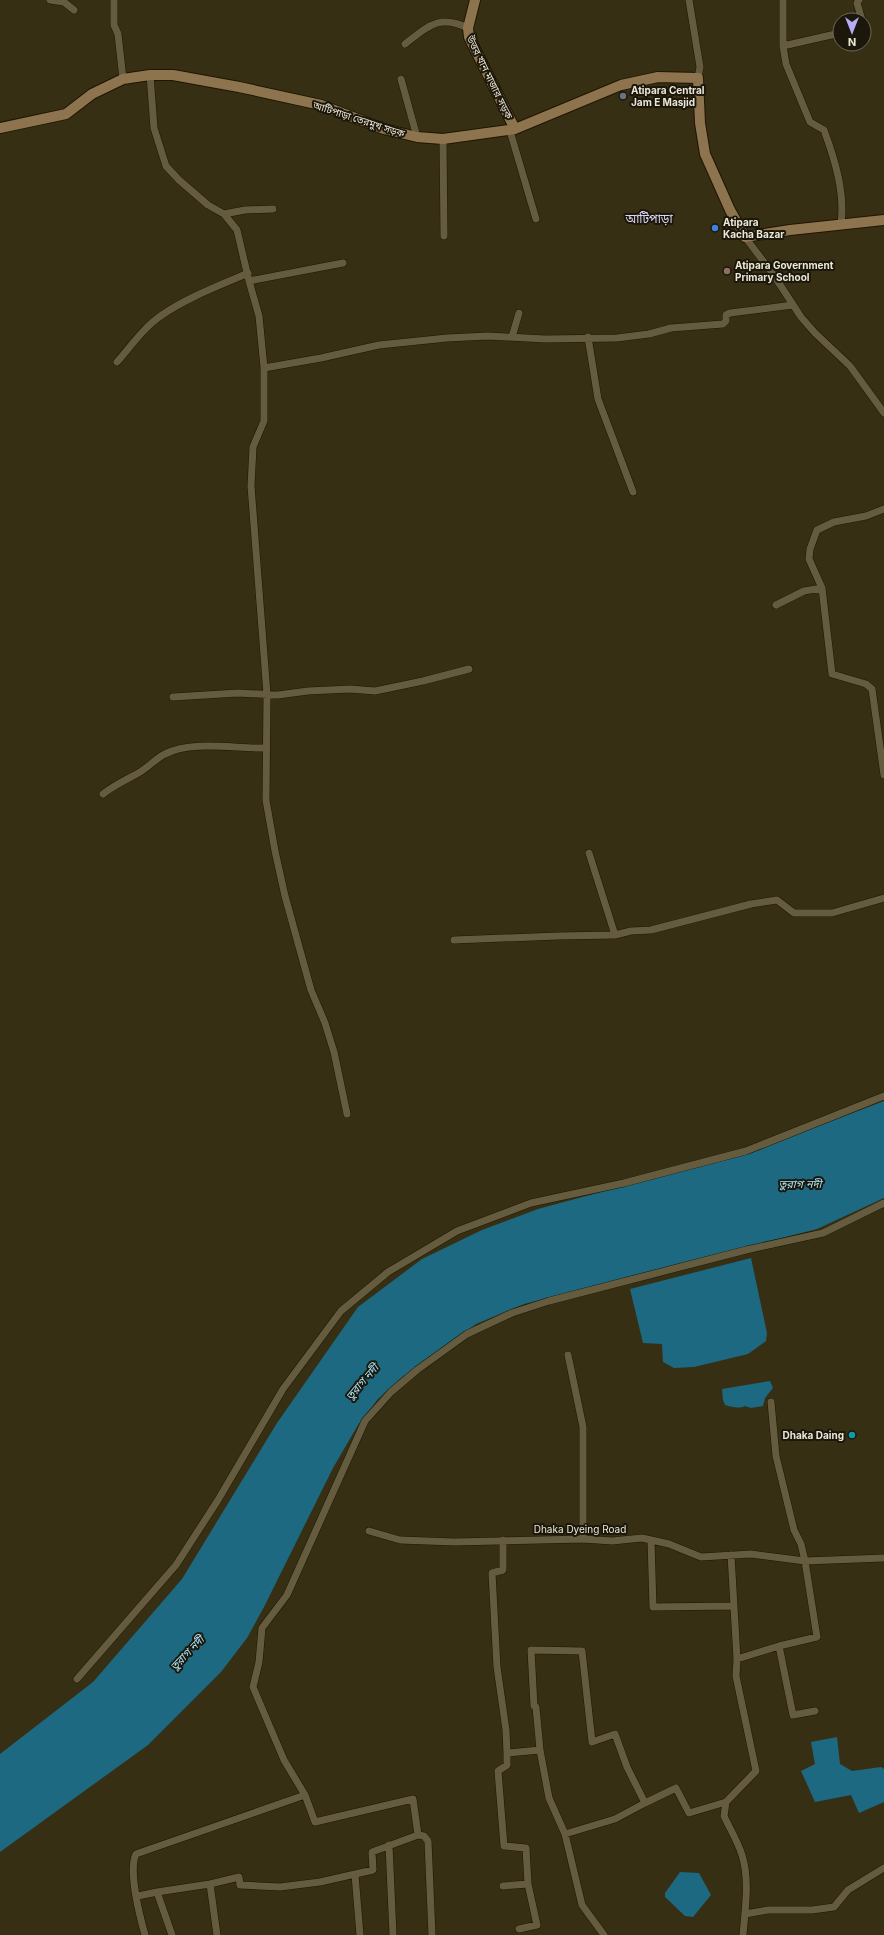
<svg xmlns="http://www.w3.org/2000/svg" width="884" height="1935" viewBox="0 0 884 1935" font-family="Inter,'Noto Sans Bengali',sans-serif">
<style>
.water{fill:#1c6981}
.lines{fill:none;stroke-linecap:round;stroke-linejoin:round}
.minor-casing{stroke:#1e1600;stroke-width:8}
.secondary-casing{stroke:#1e1600;stroke-width:12}
.minor{stroke:#655c3f;stroke-width:7}
.secondary{stroke:#8e734f;stroke-width:10}
.worship-dot{fill:#6b7280;stroke:#1b170b;stroke-width:1.5}
.shop-dot{fill:#3f7fe0;stroke:#1b170b;stroke-width:1.5}
.education-dot{fill:#8d6e63;stroke:#1b170b;stroke-width:1.5}
.culture-dot{fill:#0f9aa8;stroke:#1b170b;stroke-width:1.5}
.labels{text-anchor:middle;stroke-width:4;stroke-linejoin:round;paint-order:stroke}
.street-label{font-size:10px;fill:#ebe6d6;stroke:#1b170b}
.poi-label{font-size:10px;font-weight:bold;fill:#ebe6d6;stroke:#1b170b;text-anchor:start}
.water-label{font-size:11px;font-style:italic;fill:#a9e3f9;stroke:#1b170b}
.quarter-label{font-size:12px;fill:#ddd8f5;stroke:#1b170b}
</style>
<rect width="100%" height="100%" fill="#372f13"/>
<!-- water -->
<path class="water" d="M884,1101V1198L817,1229L524,1304L476,1324L401,1378L378,1399L358,1425L333,1468L264,1607L247,1638L221,1672L148,1745L0,1852V1754L93,1682L182,1579L277,1423L358,1307L422,1259L482,1230L538,1209L753,1151Z
M751,1258L767,1333L766,1341L748,1354L694,1367L674,1368L663,1362L662,1344L643,1343L630,1289Z
M770,1381L773,1388L765,1398L763,1406L751,1408L745,1406C739,1409 732,1407 725,1405L723,1400L722,1389Z
M837,1737L840,1764L852,1771L881,1767L884,1769V1802L859,1813L851,1795L815,1802L801,1771L815,1764L811,1742Z
M680,1872L699,1873L711,1895L693,1917L685,1916L665,1897V1893Z"/>
<g class="lines">
<defs>
<path id="minor" d="M50,0L64,2L74,10
M114,0V25L118,34L123,79
M689,0L700,67L698,78
M783,0V46L840,33
M859,0L857,3L862,20
M864,25V26
M405,44C428,26 439,14 468,28
M783,46L786,64L810,122L824,130C835,160 845,192 841,224
M150,75L154,128L166,166L179,180L208,205L224,214L245,210L273,209
M401,79L417,137
M510,131L536,219
M443,139L444,236
M224,214L237,230L249,281L259,316L264,368L321,358L379,345L447,338L488,336L545,339L617,338L649,334L671,328L723,324L726,321V315L730,313L793,305
M745,237L773,274L801,317L815,333L850,366L884,413
M249,281L343,263
M512,337L519,313
M588,337L598,399L633,492
M117,362C131,346 144,327 162,315C188,297 219,286 248,273
M264,368V421L253,447L251,486L267,694L266,800L275,851L285,896L311,990L325,1023L334,1052L347,1114
M884,509L866,516L834,522L817,530L810,549L809,559L822,588L832,674L866,684L872,689L884,775
M776,605L804,591L822,588
M173,697L238,693L278,695L308,691L350,689L375,691L423,681L469,669
M103,794C114,785 128,779 140,772C149,767 156,758 165,754C193,740 236,749 266,748
M589,853L615,935
M454,940L558,936L615,935L631,931L651,930L751,904L777,900L794,913H832L884,898
M568,1355L583,1427V1539
M369,1531L400,1540L454,1542L583,1539L612,1541L642,1538L669,1544L701,1557L751,1554L805,1561L884,1558
M503,1540V1570L492,1573L497,1667L506,1730L507,1753L540,1750L536,1707L534,1706L531,1650L582,1651L592,1742L615,1734L627,1767L645,1803L676,1788L689,1813L726,1802
M651,1540L653,1607L734,1606
M731,1555L737,1659L736,1676L756,1771L726,1802L724,1816C730,1829 738,1842 742,1855C750,1881 745,1909 743,1935
M779,1646L793,1715L815,1711
M737,1659L779,1646L817,1637L805,1561L801,1544L794,1530L776,1456L771,1402
M77,1679L176,1565L218,1500L283,1389L341,1311L388,1272L457,1231L531,1203L624,1183L746,1151L884,1096
M540,1750L549,1798L565,1834L615,1819L645,1803
M305,1795L284,1760L253,1687L259,1662L262,1628L287,1595L365,1421L391,1392L417,1370L467,1334L512,1313L549,1301L746,1250L823,1233L884,1203
M565,1834L582,1905L604,1935
M389,1845L393,1935
M355,1875L360,1935
M210,1884L217,1935
M503,1886L528,1884L526,1848L504,1846L498,1771L507,1765V1753
M138,1896L157,1892
M745,1914L768,1910H812L834,1907L848,1890L884,1868
M519,1929L537,1925L528,1884
M145,1935C140,1917 128,1870 136,1854L305,1795L315,1822L413,1799L418,1835L424,1836L428,1841L432,1935
M172,1935L157,1892L210,1884L239,1877L240,1885L280,1887L320,1882L373,1870L372,1852L418,1835"/>
<path id="secondary" d="M475,0L468,28L469,37L515,129
M0,128L66,114L92,94L123,79L150,75H173L239,87L321,105L384,129L417,137L443,139L515,129L621,85L658,77L698,78L700,123L705,154L730,210L745,237L790,230L884,220"/>
</defs>
<!-- minor casing -->
<use href="#minor" class="minor-casing"/>
<!-- secondary casing -->
<use href="#secondary" class="secondary-casing"/>
<!-- minor -->
<use href="#minor" class="minor"/>
<!-- secondary -->
<use href="#secondary" class="secondary"/>
</g>
<!-- markers -->
<circle class="worship-dot" cx="623" cy="96" r="4"/>
<circle class="shop-dot" cx="715" cy="228" r="4"/>
<circle class="education-dot" cx="727" cy="271" r="4"/>
<circle class="culture-dot" cx="852" cy="1435" r="4"/>
<g class="labels">
<!-- street labels -->
<g class="street-label">
<text transform="translate(490 77) rotate(64)" y="4">উত্তর খান মাজার সড়ক</text>
<text transform="translate(359 119) rotate(18)" y="4">আটিপাড়া তেরমুখ সড়ক</text>
<text x="580" y="1533">Dhaka Dyeing Road</text>
</g>
<!-- poi labels -->
<g class="poi-label">
<text x="631" y="94">Atipara Central<tspan x="631" dy="12">Jam E Masjid</tspan></text>
<text x="723" y="226">Atipara<tspan x="723" dy="12">Kacha Bazar</tspan></text>
<text x="735" y="269">Atipara Government<tspan x="735" dy="12">Primary School</tspan></text>
<text x="844" y="1439" text-anchor="end">Dhaka Daing</text>
</g>
<!-- water labels -->
<g class="water-label">
<text x="800" y="1188">তুরাগ নদী</text>
<text transform="translate(362 1382) rotate(-49)" y="4">তুরাগ নদী</text>
<text transform="translate(187 1653) rotate(-46)" y="4">তুরাগ নদী</text>
</g>
<!-- quarter labels -->
<g class="quarter-label">
<text x="649" y="223">আটিপাড়া</text>
</g>
</g>
<!-- north arrow -->
<g transform="translate(852 32) rotate(180)"><circle r="19" fill="#1b170b" stroke="#6e6a5c"/>
<path d="M0-3L7 15L0 10L-7 15Z" fill="#b9abf7"/>
<text y="-6" font-size="11" font-weight="bold" text-anchor="middle" fill="#ebe6d6">N</text>
</g>
</svg>
